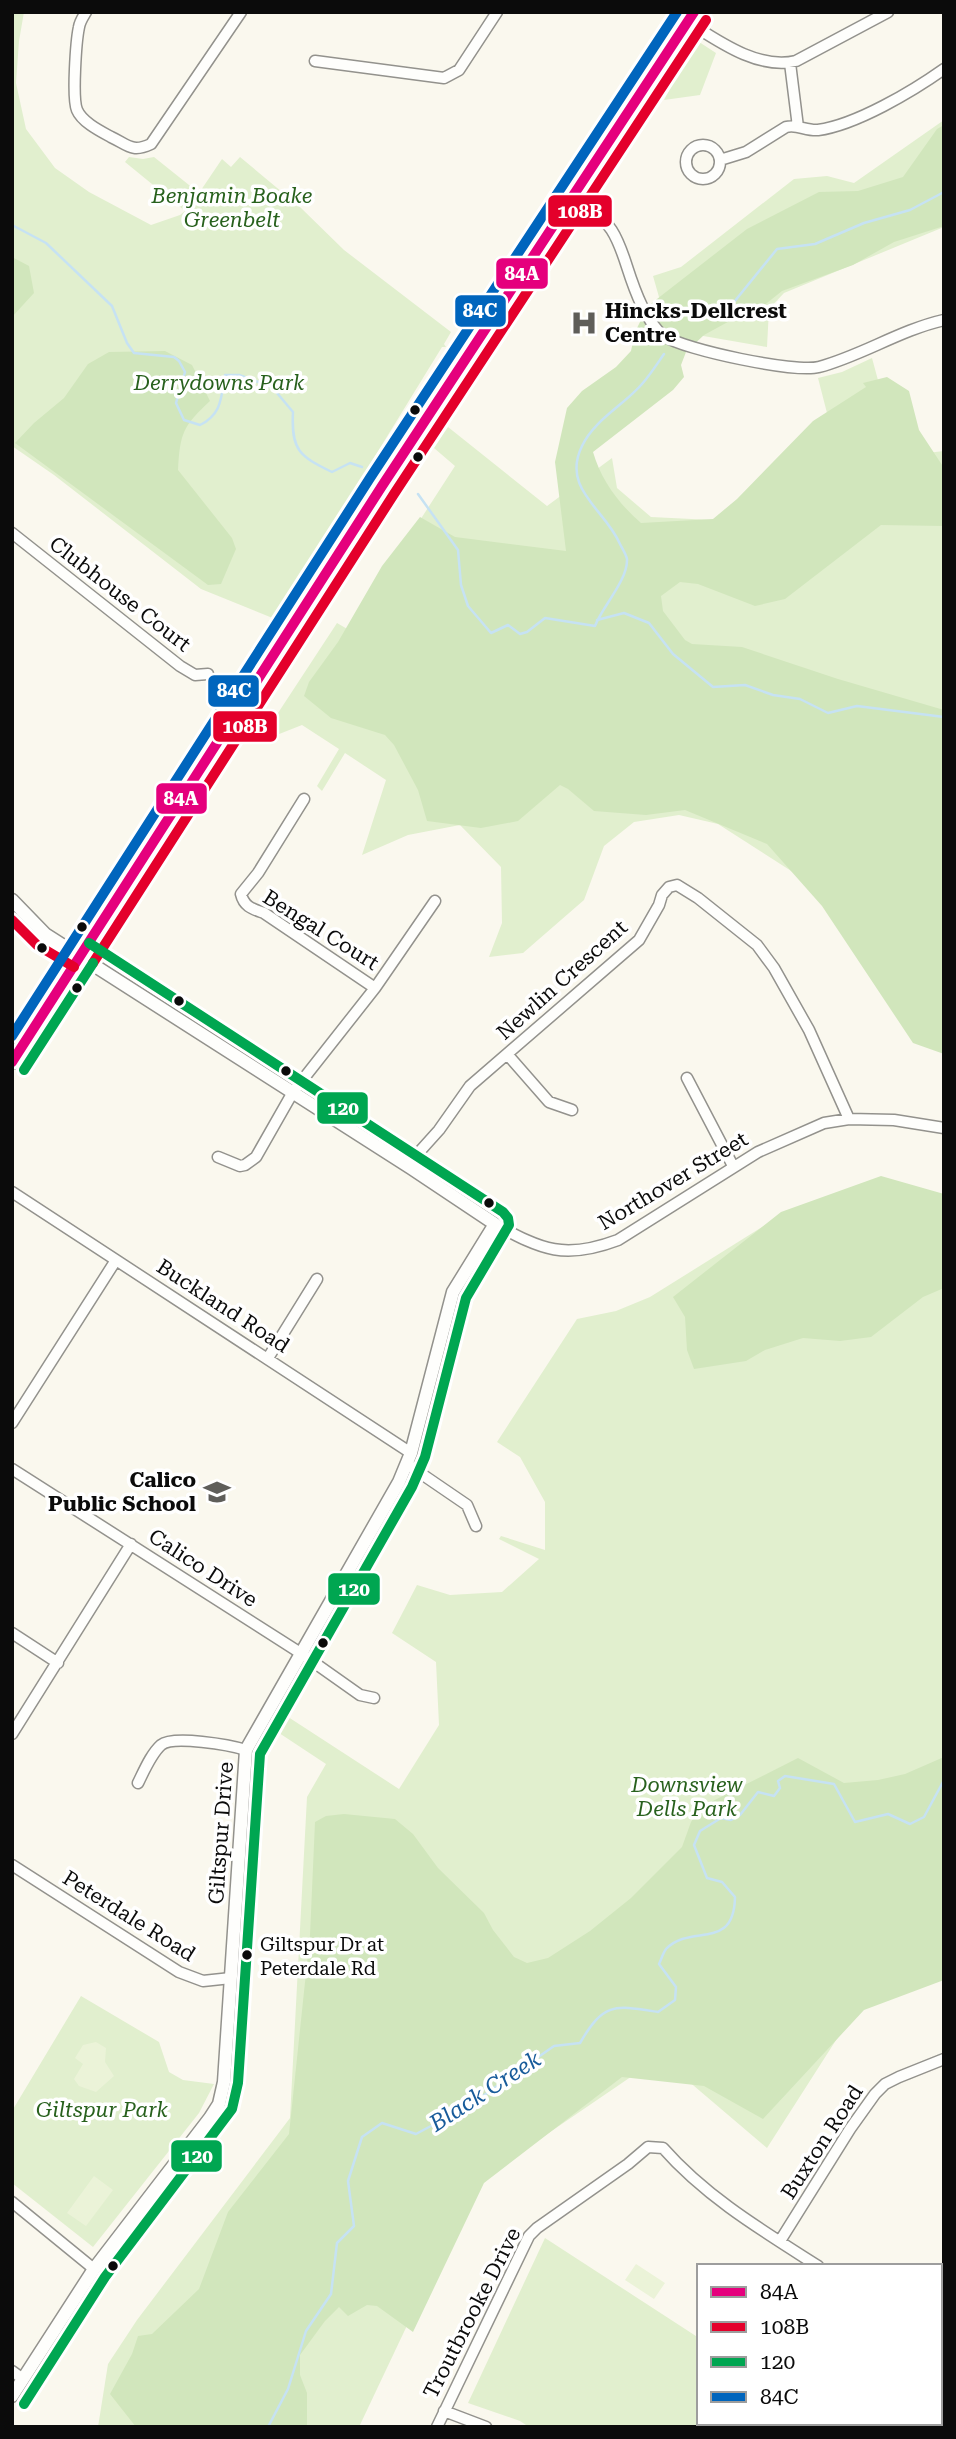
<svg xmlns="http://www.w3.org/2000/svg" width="956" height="2439" viewBox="0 0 956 2439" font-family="'Roboto Serif',serif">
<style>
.green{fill:#e1efce}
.forest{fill:#d1e6bc}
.pitch{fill:#ebf3d8}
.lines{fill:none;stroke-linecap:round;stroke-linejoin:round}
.stream{stroke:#c6e2f3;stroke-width:2.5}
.minor-casing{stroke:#93928d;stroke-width:13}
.tertiary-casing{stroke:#93928d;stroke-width:15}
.secondary-casing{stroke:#898884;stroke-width:17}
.minor{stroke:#fefefc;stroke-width:10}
.tertiary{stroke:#fefefc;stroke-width:12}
.secondary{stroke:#f4f3e8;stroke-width:14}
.bus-1-casing{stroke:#fff;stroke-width:16}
.bus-2-casing{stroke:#fff;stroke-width:16}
.bus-3-casing{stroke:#fff;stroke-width:16}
.bus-4-casing{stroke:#fff;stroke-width:16}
.bus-1{stroke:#e5007d;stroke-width:10}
.bus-2{stroke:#e4002b;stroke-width:10}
.bus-3{stroke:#00a651;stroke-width:10}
.bus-4{stroke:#0065bd;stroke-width:10}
.bus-dot{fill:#0b0b0b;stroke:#fff;stroke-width:2.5}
.labels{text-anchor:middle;stroke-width:7;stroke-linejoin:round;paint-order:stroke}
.bus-label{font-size:19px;fill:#0b0b0b;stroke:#fff;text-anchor:start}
.park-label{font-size:21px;font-style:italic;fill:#28611d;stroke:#fff}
.poi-label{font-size:21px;font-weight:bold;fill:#0b0b0b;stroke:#fff;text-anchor:start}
.street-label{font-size:21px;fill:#0b0b0b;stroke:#fff}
.water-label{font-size:23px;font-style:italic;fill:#175b9a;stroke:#fff}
.line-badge{stroke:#fff;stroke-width:2.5}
.badge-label{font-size:19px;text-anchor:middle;font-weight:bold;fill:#fff}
</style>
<rect width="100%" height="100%" fill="#faf8ee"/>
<!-- green -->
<path class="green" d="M12,12H24L19,41L16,83L26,129L55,168L89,192L151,225L180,215L185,211L125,162L129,157L143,159L154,157L199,193L222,159L231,167L240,157L300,207L344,250L451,332L444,344L446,347H442L275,619L201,589L54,475L12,446Z
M696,40L716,53L700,95L664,100Z
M944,120V227L784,293L769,309L767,347L686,333L663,311L653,276L681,267L794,179L827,176L854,183Z
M872,358L896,447L927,453L944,451V1051L813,885L718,824L679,815L634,822L604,846L584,900L523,953L489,957L502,923L501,867L460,825L408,835L362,855L386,780L345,753L322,791L317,786L339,749L302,725L259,742L337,623L349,630L455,466L434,448L448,427L547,506L612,458L617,488L651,517L712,520L836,448L818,378L842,372Z
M944,1203V1977L854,2012L767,2148L660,2057L474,2184L359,2427H98L108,2364L137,2320L290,2118L307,1797L326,1764L273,1729L282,1713L399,1789L439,1725L436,1662L392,1633L417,1585L450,1595L502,1592L539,1559L499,1539L501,1536L545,1550V1502L520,1457L497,1442L577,1319L616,1311L650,1297L767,1224Z
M81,1996L159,2042L169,2072L183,2080L214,2084L199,2113L93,2247L12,2183V2111Z
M545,2238L699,2338V2423H730L727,2427H529L520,2421L468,2403Z"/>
<!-- forest -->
<path class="forest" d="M944,125V226L894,242L853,265L782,291L752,315L737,317L704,335L686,352L681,365L684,377L673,390L593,452C601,480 619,504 641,523L713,519L737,499L813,421L866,387L863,383L887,377L909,391L919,430L944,468V526L881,525L785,599L755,606L698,584L680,582L661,596L663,611L685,640L692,644L742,647L838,679L944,710V1054L913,1043L822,906L767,844L685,810L646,815L594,811L568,789L560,785L518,821L481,828L427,821L418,790L394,745L385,735L331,718L304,696L309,682L338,642L382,566L420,517L455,537L566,551L555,462L567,408L582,391L616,367L631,351L635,332L648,306L747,229L819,192L858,191L903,177L937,129Z
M12,257L29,266L34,293L12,317Z
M165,351L192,365L210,401C183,426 180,433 178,470L232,538L236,549L221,584L208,585L15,443L34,423L64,398L88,364L109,352Z
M881,1176L944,1194V1288L923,1297L871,1337L840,1341L803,1338L765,1350L746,1361L694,1369L687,1350L685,1317L673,1297L781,1212Z
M944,1757V1980L864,2010L763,2119L704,2086L622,2077L484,2183L413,2332L377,2306L367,2305L348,2316L339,2307L325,2321L300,2355V2375L307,2393V2427H136L110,2394L132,2354L138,2336L152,2334L199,2289L228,2212L289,2134L310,1935L315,1822L326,1816L344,1814L395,1819L413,1834L438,1868L484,1913L493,1930L514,1957L527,1963L548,1958L590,1931L631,1898L682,1847L691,1822L701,1807L798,1758L844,1783L878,1780L905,1774Z"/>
<!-- pitch -->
<path class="pitch" d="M96,2042L106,2048L105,2062L114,2076L96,2092L79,2086L74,2079L83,2064L75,2058L83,2045Z
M94,2176L113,2190L86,2226L67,2213Z
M636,2264L665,2283L654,2299L625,2280Z"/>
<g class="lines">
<!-- stream -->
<path class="stream" d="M12,225L46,243L112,306L127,343L134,353L174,357L179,361L185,372L176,403L184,420L200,425C222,414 221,398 225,375H239L272,387L293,412C291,450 299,456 332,472L350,463L362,467
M720,315L730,307L777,249L815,244L864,223L910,210L944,192
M418,494L458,550L461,585L468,606L491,633L508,625L520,634L527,632L545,618L595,626C602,607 628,580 627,559C626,554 622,548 620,544C605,509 561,489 582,446C594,420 624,405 642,384C650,375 657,364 664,354
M597,620L624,613L649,623L673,654L713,687L745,685L773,695L800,699L828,713L857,706L944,717
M268,2427L288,2389L306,2331L331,2294L337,2243L354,2226L348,2181L362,2137L382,2123L416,2134L470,2105L554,2046L580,2043C604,2002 614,2005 658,2012L675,2000L676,1987L659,1964C661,1960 663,1953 666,1949C691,1923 734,1952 735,1897L722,1882L707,1878L694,1845L700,1831L721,1818L731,1820L740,1815L758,1792L774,1796L780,1788L778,1781L785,1776L834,1784L855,1822L888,1814L910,1824L924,1817L944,1780"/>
<defs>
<path id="minor" d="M86,12C83,17 80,21 79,27C76,41 72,98 77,110C82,122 100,131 111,137C128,145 132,153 151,144L241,12
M688,22C718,41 758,70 796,61L888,12
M315,61L444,78L459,70L497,12
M790,63L798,127
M686 162a17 17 0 1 1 34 0a17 17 0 1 1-34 0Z
M720,160L746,152L786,127C797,124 806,131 818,130C856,125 913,91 944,69
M575,196C628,230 618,256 642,306C648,317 654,329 664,336C685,350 795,373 819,367C861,356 900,330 944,320
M12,533L180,666L195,675L208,674
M304,799L258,873L241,894C244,907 253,909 264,913L375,988
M507,1054L549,1102L572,1110
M687,1078L733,1166
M218,1157L240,1166L245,1165L256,1157L293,1092L375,988L435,901
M411,1168L421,1150L439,1130L470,1086L639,940L659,905L662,895L669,887L677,885L698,898L757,945L774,968L809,1030L849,1119
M12,1192L411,1453
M495,1224C542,1250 565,1260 618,1240L758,1152L824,1123L849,1119L894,1120L944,1128
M268,1358L317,1279
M12,1423L116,1260
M407,1464L467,1505L476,1526
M12,1469L302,1654L360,1695L374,1698
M12,1633L58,1663
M12,1734L131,1544
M138,1783C144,1771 151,1754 161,1745C173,1735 230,1745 246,1750
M12,1865L179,1972L203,1981L231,1978
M12,2202L94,2269
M780,2241L850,2129L875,2094L885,2084L899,2077L944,2059
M940,2344L944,2346
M12,2371L23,2379
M444,2411L486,2427
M814,2423L821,2427
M437,2427L529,2236L537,2228L628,2164L648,2147L663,2148C706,2197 763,2231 818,2266
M802,2427L808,2423"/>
<path id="tertiary" d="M12,900L45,934L411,1168L495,1224L453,1292L411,1453L399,1482L246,1750L224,2082L219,2104L210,2118L94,2269L12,2396"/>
<path id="secondary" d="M12,1062L382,486L694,12"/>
</defs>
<!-- minor casing -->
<use href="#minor" class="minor-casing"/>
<!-- tertiary casing -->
<use href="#tertiary" class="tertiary-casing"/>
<!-- secondary casing -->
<use href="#secondary" class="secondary-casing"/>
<!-- minor -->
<use href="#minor" class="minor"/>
<!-- tertiary -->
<use href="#tertiary" class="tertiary"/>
<!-- secondary -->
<use href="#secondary" class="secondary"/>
<defs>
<path id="bus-1" d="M12,1062L382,486L694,12"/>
<path id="bus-2" d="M12,920L37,945L74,967
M93,963L394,494L706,20"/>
<path id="bus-3" d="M24,1070L93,963
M24,2404L105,2277L232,2109L238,2083L260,1754L412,1487L425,1457L466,1298L509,1225L508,1218L503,1212L89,943"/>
<path id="bus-4" d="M12,1036L370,478L677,12"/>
</defs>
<!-- bus-1 casing -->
<use href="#bus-1" class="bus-1-casing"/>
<!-- bus-2 casing -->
<use href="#bus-2" class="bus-2-casing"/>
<!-- bus-3 casing -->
<use href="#bus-3" class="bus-3-casing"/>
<!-- bus-4 casing -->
<use href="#bus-4" class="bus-4-casing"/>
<!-- bus-1 -->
<use href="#bus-1" class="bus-1"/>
<!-- bus-2 -->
<use href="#bus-2" class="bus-2"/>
<!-- bus-3 -->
<use href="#bus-3" class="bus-3"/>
<!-- bus-4 -->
<use href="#bus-4" class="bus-4"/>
</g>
<!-- icons -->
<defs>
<symbol id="hospital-bare" viewBox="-9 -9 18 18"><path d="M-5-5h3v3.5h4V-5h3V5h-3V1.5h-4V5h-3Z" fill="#5f5e5a" stroke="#fff" stroke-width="2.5" paint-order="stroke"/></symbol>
<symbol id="school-bare" viewBox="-9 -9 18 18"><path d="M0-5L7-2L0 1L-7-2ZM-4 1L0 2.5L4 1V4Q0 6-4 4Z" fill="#5f5e5a" stroke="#fff" stroke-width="2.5" paint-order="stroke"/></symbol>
</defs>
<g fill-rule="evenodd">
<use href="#hospital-bare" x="565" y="304" width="38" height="38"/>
<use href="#school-bare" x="198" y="1473" width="38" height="38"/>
</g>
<!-- markers -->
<g class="bus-dot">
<circle cx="415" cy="410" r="6"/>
<circle cx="418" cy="457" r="6"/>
<circle cx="82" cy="927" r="6"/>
<circle cx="42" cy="948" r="6"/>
<circle cx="77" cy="988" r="6"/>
<circle cx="179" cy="1001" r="6"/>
<circle cx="286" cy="1071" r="6"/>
<circle cx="489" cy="1203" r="6"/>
<circle cx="323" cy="1643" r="6"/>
<circle cx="247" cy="1955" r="6"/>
<circle cx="113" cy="2266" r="6"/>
</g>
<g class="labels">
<!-- bus labels -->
<g class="bus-label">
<text x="260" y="1951">Giltspur Dr at<tspan x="260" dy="24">Peterdale Rd</tspan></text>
</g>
<!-- park labels -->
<g class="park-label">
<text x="232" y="203">Benjamin Boake<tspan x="232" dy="24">Greenbelt</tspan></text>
<text x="219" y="390">Derrydowns Park</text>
<text x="687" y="1792">Downsview<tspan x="687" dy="24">Dells Park</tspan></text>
<text x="102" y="2117">Giltspur Park</text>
</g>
<!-- poi labels -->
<g class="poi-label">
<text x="605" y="318">Hincks-Dellcrest<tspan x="605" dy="24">Centre</tspan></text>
<text x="196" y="1487" text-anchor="end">Calico<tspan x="196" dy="24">Public School</tspan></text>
</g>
<!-- street labels -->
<g class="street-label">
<text transform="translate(120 594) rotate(38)" y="7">Clubhouse Court</text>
<text transform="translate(321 930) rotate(32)" y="7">Bengal Court</text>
<text transform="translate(562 980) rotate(-42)" y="7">Newlin Crescent</text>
<text transform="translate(673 1181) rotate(-31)" y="7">Northover Street</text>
<text transform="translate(223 1306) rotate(33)" y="7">Buckland Road</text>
<text transform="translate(203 1568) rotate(33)" y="7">Calico Drive</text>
<text transform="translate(221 1833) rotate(-86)" y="7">Giltspur Drive</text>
<text transform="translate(129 1916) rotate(32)" y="7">Peterdale Road</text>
<text transform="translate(822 2142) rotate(-57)" y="7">Buxton Road</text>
<text transform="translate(472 2313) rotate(-63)" y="7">Troutbrooke Drive</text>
</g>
<!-- water labels -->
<g class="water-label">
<text transform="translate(485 2091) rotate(-33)" y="8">Black Creek</text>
</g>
</g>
<g class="line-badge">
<rect x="547" y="194" width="66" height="34" rx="7" fill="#e4002b"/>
<rect x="495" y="257" width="54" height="33" rx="7" fill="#e5007d"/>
<rect x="454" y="294" width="53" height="34" rx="7" fill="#0065bd"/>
<rect x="207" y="674" width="53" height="34" rx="7" fill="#0065bd"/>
<rect x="212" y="710" width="66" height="33" rx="7" fill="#e4002b"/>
<rect x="155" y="782" width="53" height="33" rx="7" fill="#e5007d"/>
<rect x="316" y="1091" width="53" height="34" rx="7" fill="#00a651"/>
<rect x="327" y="1572" width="54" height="34" rx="7" fill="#00a651"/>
<rect x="170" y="2139" width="53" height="34" rx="7" fill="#00a651"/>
</g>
<g class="badge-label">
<text x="580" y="218">108B</text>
<text x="522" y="280">84A</text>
<text x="480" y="317">84C</text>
<text x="234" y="697">84C</text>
<text x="245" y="733">108B</text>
<text x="181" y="805">84A</text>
<text x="343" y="1115">120</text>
<text x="354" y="1596">120</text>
<text x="197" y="2163">120</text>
</g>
<!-- border -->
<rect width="956" height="2439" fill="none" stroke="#0b0b0b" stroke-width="28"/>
<!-- legend -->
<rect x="697" y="2264" width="245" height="161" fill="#ffffff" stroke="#9d9d9d" stroke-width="2"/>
<rect x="711" y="2287" width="35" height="10" fill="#e5007d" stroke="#9d9d9d" stroke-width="2"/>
<text x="760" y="2299" font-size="21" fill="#0b0b0b">84A</text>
<rect x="711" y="2322" width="35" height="10" fill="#e4002b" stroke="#9d9d9d" stroke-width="2"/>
<text x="760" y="2334" font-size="21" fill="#0b0b0b">108B</text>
<rect x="711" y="2357" width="35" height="10" fill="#00a651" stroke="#9d9d9d" stroke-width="2"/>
<text x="760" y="2369" font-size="21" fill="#0b0b0b">120</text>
<rect x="711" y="2392" width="35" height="10" fill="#0065bd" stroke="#9d9d9d" stroke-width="2"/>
<text x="760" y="2404" font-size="21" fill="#0b0b0b">84C</text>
</svg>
